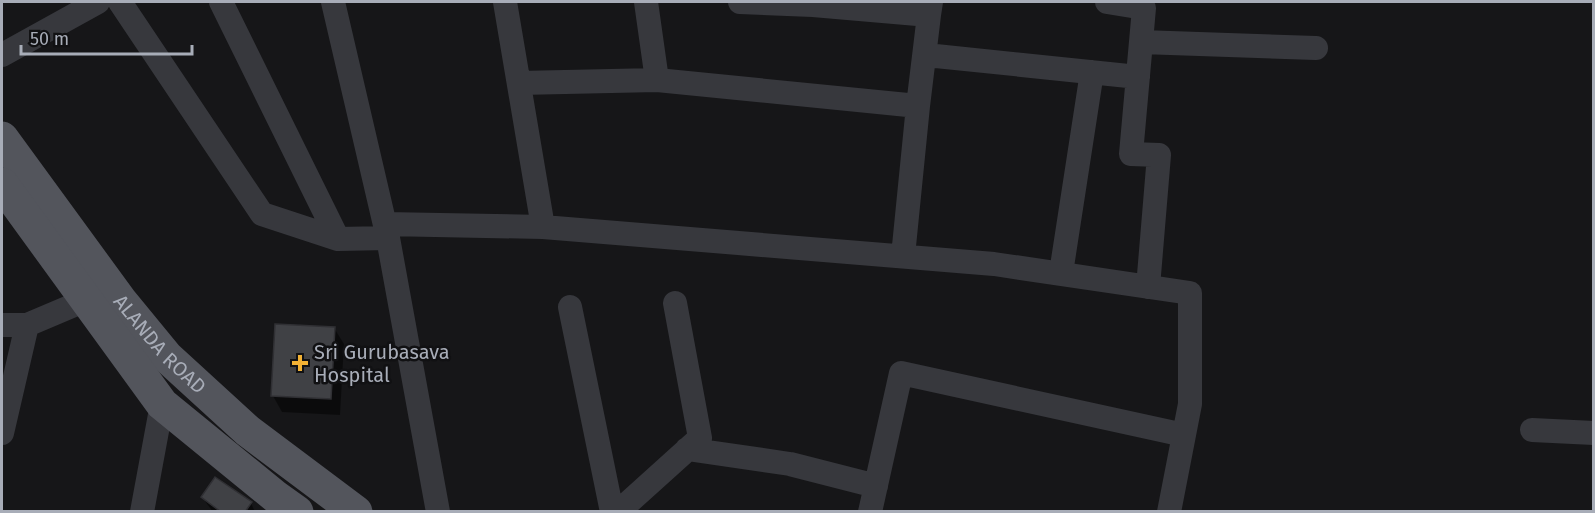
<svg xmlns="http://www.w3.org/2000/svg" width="1595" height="513" viewBox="0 0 1595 513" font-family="'Fira Sans',sans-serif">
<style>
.shadow{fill:#0007}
.building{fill:#404145;stroke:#303034;stroke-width:1.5}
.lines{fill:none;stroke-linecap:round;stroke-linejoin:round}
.minor{stroke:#37383d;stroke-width:24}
.primary{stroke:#53555c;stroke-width:33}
.poi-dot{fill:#f2b134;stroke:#111113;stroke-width:2}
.labels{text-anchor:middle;stroke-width:5;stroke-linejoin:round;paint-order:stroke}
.street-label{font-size:20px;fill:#a8adb8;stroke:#111113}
.poi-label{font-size:20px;fill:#a8adb8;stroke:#111113;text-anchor:start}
</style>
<rect width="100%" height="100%" fill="#161618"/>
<!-- shadow -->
<path class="shadow" d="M334,328L344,344L340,415L282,412L273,396Z
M202,497L251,503L255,512H213Z"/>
<!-- building -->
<path class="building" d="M275,324L335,327L331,399L271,396Z
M215,477L252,502L245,512H221L201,497Z"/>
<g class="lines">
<!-- minor -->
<path class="minor" d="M120,2L262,214L338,239
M221,2L338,239L388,238L438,512
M333,2L388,238
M646,2L657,80L918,106L929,15
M740,2L813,5
M814,2L813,5L929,15L931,2
M1107,2L1144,8L1131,154L1159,155L1148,287
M1141,42L1316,48
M2,55L98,2
M926,55L1138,77
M519,83L657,80
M385,224L543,227L505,2
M543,227L994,264L1190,293V404L1169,512
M903,256L918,106
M1061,273L1092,72
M570,307L612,512
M2,325H27L86,300H102
M1532,430L1594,433
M2,433L27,325
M687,449L790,464L876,486
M142,512L162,404
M618,512L700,438L675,303
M870,512L901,373L1184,435"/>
<!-- primary -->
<g class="primary">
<path id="s1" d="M2,138L121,301L167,357L248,431L356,512"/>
<path d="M2,184L162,404L276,497L297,512"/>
</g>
</g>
<!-- markers -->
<path class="poi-dot" d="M297 354h6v6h6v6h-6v6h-6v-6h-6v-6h6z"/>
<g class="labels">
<!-- street labels -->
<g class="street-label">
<text dy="7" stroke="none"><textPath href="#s1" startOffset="260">ALANDA ROAD</textPath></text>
</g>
<!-- poi labels -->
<g class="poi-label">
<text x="314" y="359">Sri Gurubasava<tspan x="314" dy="23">Hospital</tspan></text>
</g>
</g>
<!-- border -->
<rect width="1595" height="513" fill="none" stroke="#a8adb8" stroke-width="6"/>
<!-- scale -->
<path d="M21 45v9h171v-9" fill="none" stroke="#a8adb8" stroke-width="3"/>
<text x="30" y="45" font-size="18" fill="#a8adb8" stroke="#111113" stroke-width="4.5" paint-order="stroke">50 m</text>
</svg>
